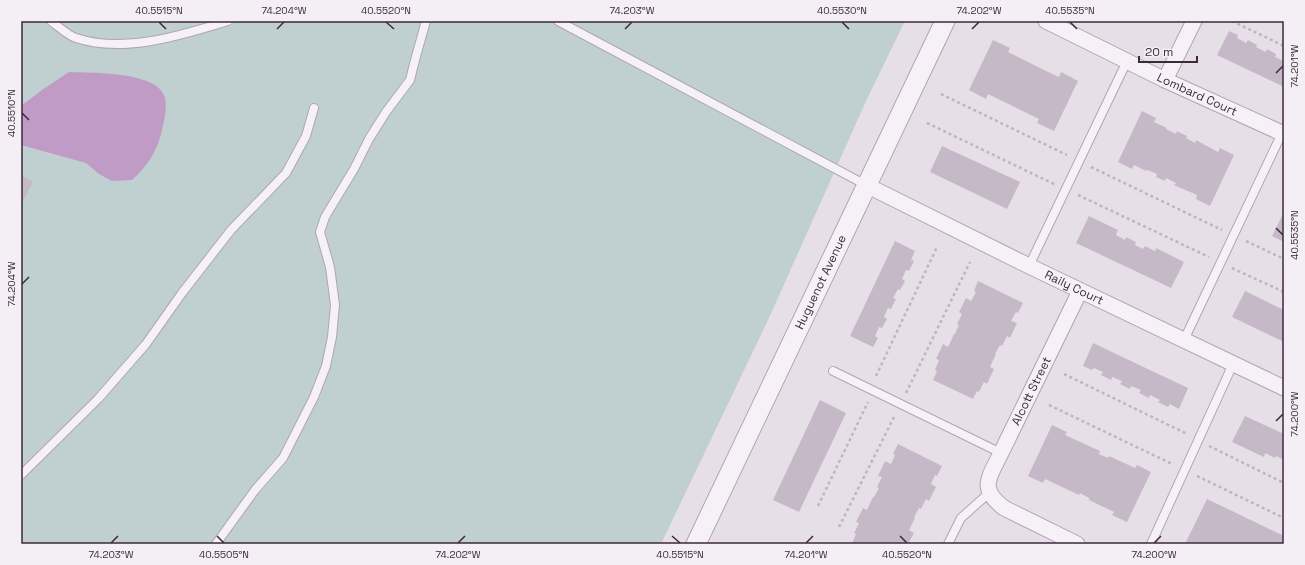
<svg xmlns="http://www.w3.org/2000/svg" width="1305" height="565" viewBox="0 0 1305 565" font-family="'Space Grotesk',sans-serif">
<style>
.green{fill:#c0d0d1}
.water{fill:#bf9bc6}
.building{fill:#c6b9c7}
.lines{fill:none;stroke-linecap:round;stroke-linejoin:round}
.service-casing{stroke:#b1a5b2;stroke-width:10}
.minor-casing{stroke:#b1a5b2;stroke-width:17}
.tertiary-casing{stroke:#b1a5b2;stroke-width:21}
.path{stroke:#beb5bf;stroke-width:2.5;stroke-dasharray:3 3;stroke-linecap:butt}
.service{stroke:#f6f1f6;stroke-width:8}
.minor{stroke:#f6f1f6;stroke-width:15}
.tertiary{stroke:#f6f1f6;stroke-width:19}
.ticks{fill:none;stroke:#3d293e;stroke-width:1.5}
.labels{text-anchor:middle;stroke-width:3;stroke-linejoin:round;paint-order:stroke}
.street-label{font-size:12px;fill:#3d293e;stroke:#f4eef5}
.neatline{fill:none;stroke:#3d293e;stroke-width:1.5}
.ticks-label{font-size:10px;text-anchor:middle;fill:#3d293e}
</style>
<rect width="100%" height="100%" fill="#e7dfe8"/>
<!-- green -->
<path class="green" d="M21,21H905L867,99L769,318L661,544H21Z"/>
<!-- water -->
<path class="water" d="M69,72C91,73 159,71 165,98C167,106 165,117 163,125C159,148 149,165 132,180L112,181L99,174L86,163L21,145V106L42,90Z"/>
<!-- building -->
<path class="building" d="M1229,31L1238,35L1237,38L1246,43L1248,40L1257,45L1256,47L1266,52L1267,49L1276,54L1275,57L1284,61V87L1217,55Z
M993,40L1010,48L1008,52L1046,71L1059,77L1061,72L1078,81L1054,131L1037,123L1039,119L988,94L986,99L969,90Z
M1142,111L1156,118L1154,122L1167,128L1166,129L1176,134L1177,131L1187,136L1186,138L1195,143L1196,140L1218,152L1220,148L1234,155L1210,206L1196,199L1197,195L1174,185L1176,183L1166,178L1165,181L1156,177L1157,174L1147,170L1146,171L1134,165L1132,169L1118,162Z
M942,146L1020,182L1007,209L930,172Z
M21,175L33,182L23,201L21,200Z
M1284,212V242L1272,236Z
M1089,216L1118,230L1116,235L1125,240L1126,237L1136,242L1135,245L1143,249L1145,246L1155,251L1156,248L1184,262L1171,288L1076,243Z
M895,241L915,251L911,260L914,261L909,271L906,270L902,279L905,281L900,290L898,289L893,298L896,299L891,309L888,308L884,317L887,319L882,328L879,327L875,336L878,338L873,347L850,336Z
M978,281L1023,303L1018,313L1016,312L1011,321L1017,323L1010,338L1007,336L1002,346L1000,345L995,354H996L990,367L994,369L987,384L984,382L979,392L977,391L973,399L933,380L937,371L935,370L939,360L936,359L943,344L948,347L954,334H955L959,325L957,324L962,314L959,312L966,298L971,301L976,292L974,291Z
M1245,291L1284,310V342L1232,317Z
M1093,343L1188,388L1179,409L1170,404L1168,407L1158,402L1160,400L1150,395L1149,398L1139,393L1141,390L1131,386L1130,389L1120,384L1122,381L1112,377L1111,380L1101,375L1103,372L1094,368L1092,370L1083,366Z
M820,400L846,413L799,512L773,500Z
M1245,416L1284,434V460L1276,456L1275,458L1265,453L1264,457L1232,442Z
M1052,425L1067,432L1065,435L1100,451L1099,454L1108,458L1109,456L1135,468L1137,465L1151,472L1127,522L1112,515L1114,512L1089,500V498L1080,493L1079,495L1045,479L1043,483L1028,476Z
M898,444L942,466L937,476L935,475L931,484L936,487L929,501L926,499L921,509L919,508L914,517L915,518L909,530L914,533L908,544H854L852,543L856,534L854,533L859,523L856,522L863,508L867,510L873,497H874L879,488L877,487L882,477L878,476L885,461L891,464L895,455L893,454Z
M1207,499L1284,536V544H1185Z"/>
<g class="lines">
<defs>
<path id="service" d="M51,21C58,26 67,35 76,38C124,54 182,35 228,21
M558,21L866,185
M1029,266L1127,61
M1184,340L1282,133
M833,371L1001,453
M21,475L98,399L146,344L182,293L231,230L286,173L306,136L314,108
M216,544L255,490L283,458L314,397L326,366L332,337L335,305L330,267L320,232L325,217L354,169L369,139L386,112L410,80L415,60L426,21
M948,544L961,518L989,493
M1151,544L1233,364"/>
<g id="minor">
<path id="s1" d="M1046,21L1165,80L1284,134"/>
<path d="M1165,80L1194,21"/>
<path id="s2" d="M866,185L1029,266L1284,388"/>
<path id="s3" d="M1077,544L1004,508C978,488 989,478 1001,453L1080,291"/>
</g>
<g id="tertiary">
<path id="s4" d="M696,544L945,21"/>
</g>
</defs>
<!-- service casing -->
<use href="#service" class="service-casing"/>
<!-- minor casing -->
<use href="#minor" class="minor-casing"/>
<!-- tertiary casing -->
<use href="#tertiary" class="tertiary-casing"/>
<!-- path -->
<path class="path" d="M1232,21L1284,46
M941,94L1067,155
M927,123L1054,184
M1091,167L1222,230
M1078,195L1209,257
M1246,241L1284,259
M1232,268L1284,292
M1064,374L1187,434
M876,376L937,247
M906,393L970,262
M1049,405L1172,464
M1209,446L1284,483
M1197,476L1284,518
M818,506L868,402
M839,527L895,415"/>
<!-- service -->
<use href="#service" class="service"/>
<!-- minor -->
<use href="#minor" class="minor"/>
<!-- tertiary -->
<use href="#tertiary" class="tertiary"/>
</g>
<!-- ticks -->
<path class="ticks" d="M159,22L166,29M386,22L394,29M842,22L849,29M1070,22L1077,29M277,29L284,22M625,29L632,22M972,29L979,22M1276,73L1283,66M22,113L29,120M1276,228L1283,235M22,284L29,277M1276,421L1283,414M217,536L224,543M672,536L680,543M900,536L907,543M111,543L118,536M458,543L465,536M806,543L813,536M1154,543L1161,536"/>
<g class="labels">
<!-- street labels -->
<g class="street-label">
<text dy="4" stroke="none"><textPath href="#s1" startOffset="168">Lombard Court</textPath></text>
<text dy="4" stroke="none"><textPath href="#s4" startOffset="290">Huguenot Avenue</textPath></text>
<text dy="4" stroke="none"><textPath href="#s2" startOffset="232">Raily Court</textPath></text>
<text dy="4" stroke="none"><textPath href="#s3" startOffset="214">Alcott Street</textPath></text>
</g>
</g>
<!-- border -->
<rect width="1305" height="565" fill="none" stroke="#f4eef5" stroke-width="44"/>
<!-- scale -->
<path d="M1139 56v6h58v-6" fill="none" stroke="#3d293e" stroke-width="2"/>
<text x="1145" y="56" font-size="12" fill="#3d293e" stroke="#f4eef5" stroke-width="3" paint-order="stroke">20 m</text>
<rect x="22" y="22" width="1261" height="521" class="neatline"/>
<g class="ticks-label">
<text x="159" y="14">40.5515°N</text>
<text x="284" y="14">74.204°W</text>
<text x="386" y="14">40.5520°N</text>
<text x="632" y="14">74.203°W</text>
<text x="842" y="14">40.5530°N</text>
<text x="979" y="14">74.202°W</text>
<text x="1070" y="14">40.5535°N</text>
<text transform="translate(1294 66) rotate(-90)" y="4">74.201°W</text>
<text transform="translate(11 113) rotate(-90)" y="4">40.5510°N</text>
<text transform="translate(1294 235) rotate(-90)" y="4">40.5535°N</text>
<text transform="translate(11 284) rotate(-90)" y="4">74.204°W</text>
<text transform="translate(1294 414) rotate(-90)" y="4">74.200°W</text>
<text x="111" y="558">74.203°W</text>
<text x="224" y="558">40.5505°N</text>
<text x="458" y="558">74.202°W</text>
<text x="680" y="558">40.5515°N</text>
<text x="806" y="558">74.201°W</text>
<text x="907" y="558">40.5520°N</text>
<text x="1154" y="558">74.200°W</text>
</g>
</svg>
